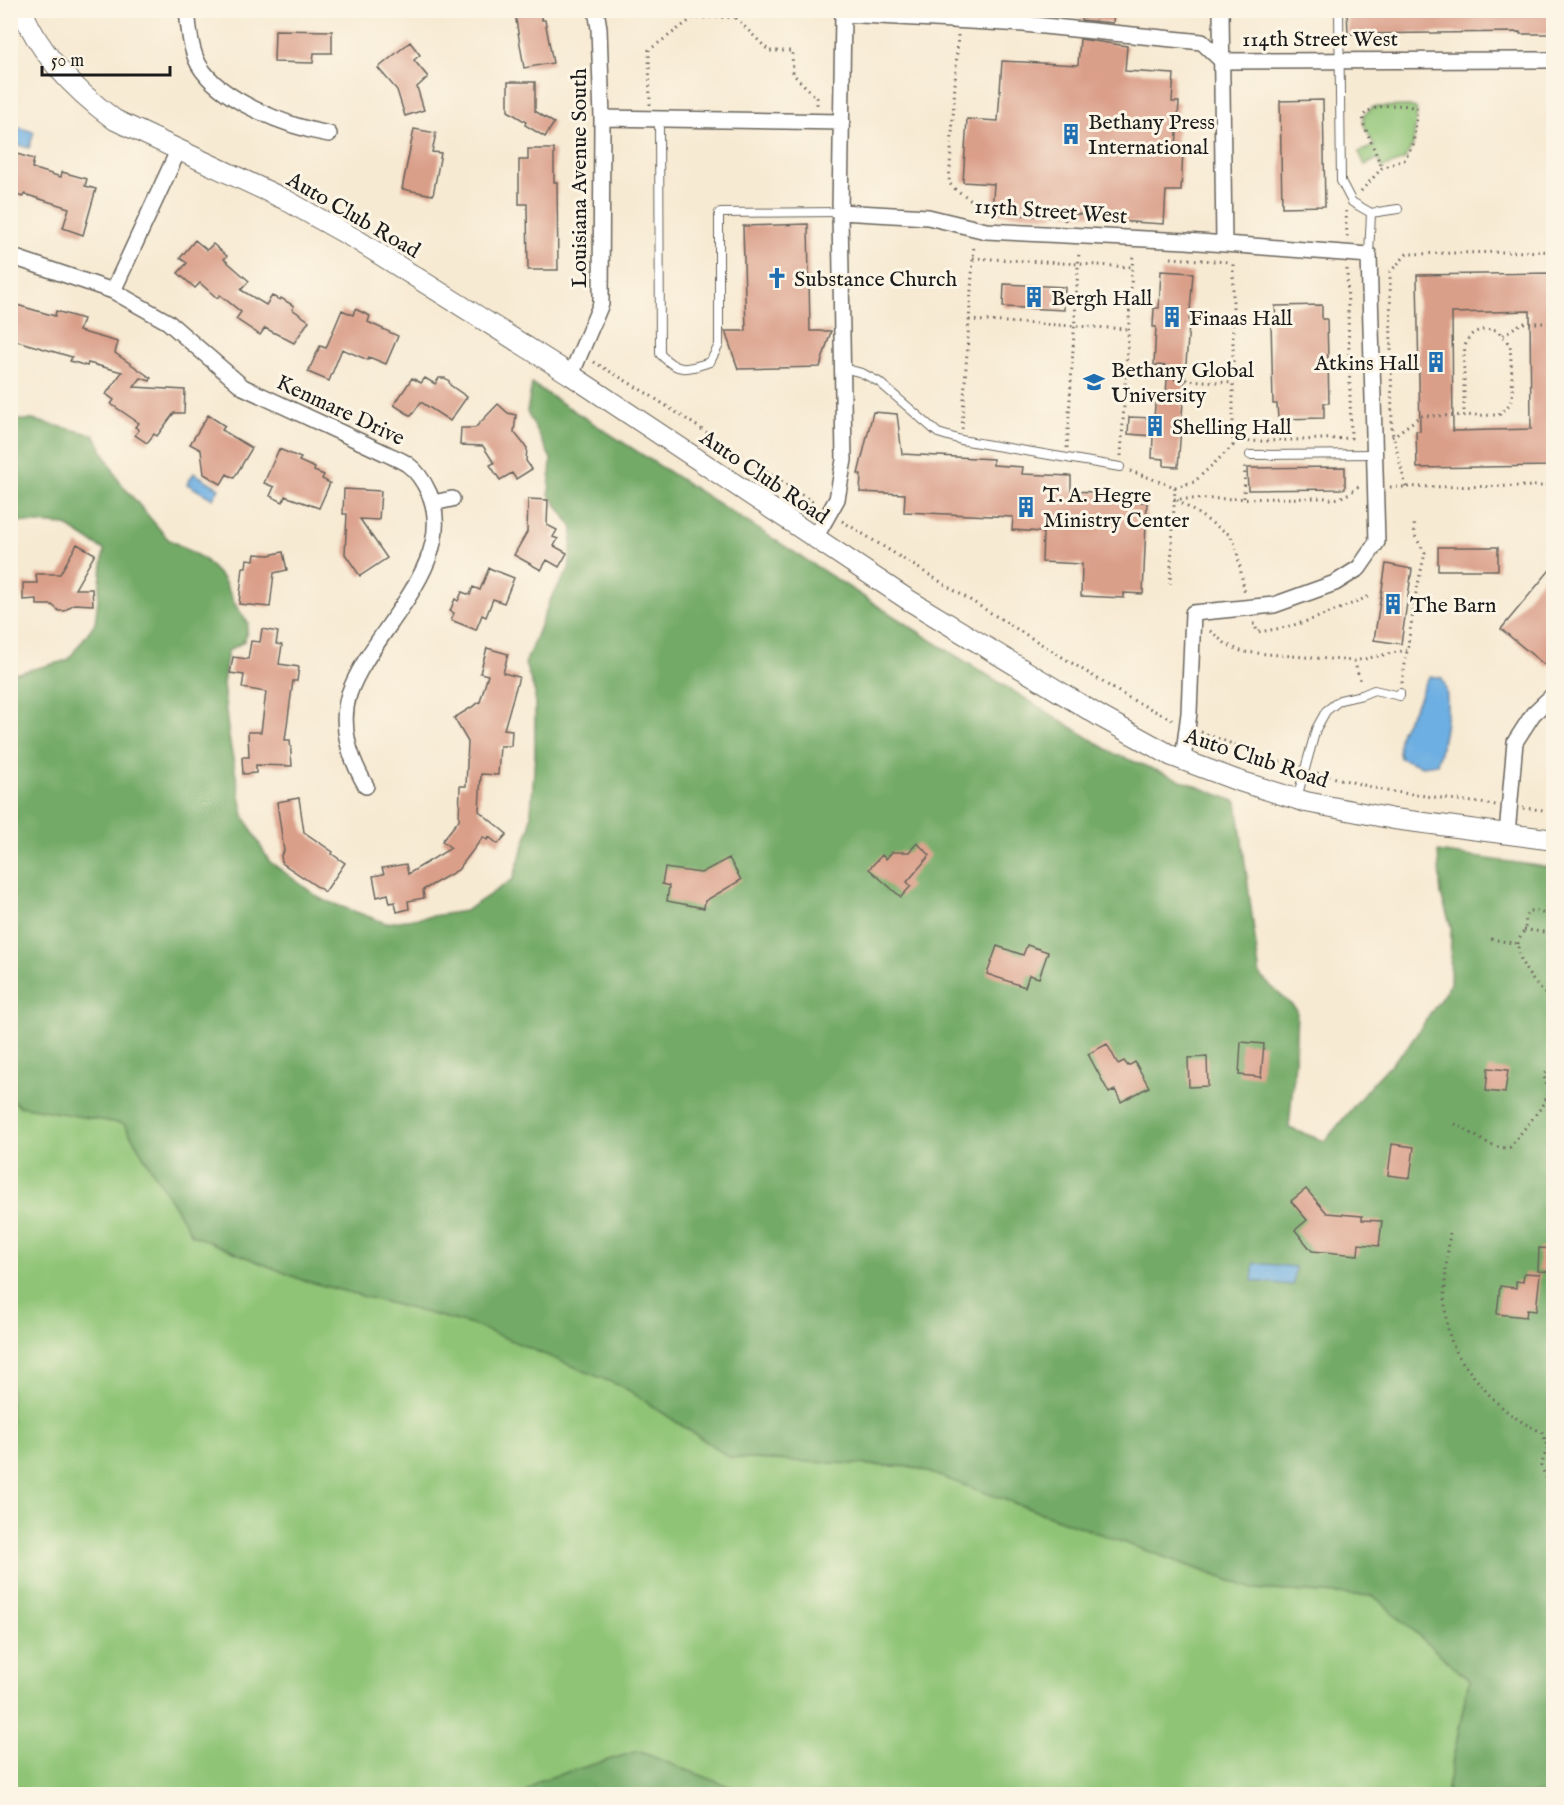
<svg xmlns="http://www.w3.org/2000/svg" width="1564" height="1805" viewBox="0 0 1564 1805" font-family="'IM FELL English',serif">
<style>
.green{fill:#8fc476;stroke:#567049;stroke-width:1.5}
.forest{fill:#73aa67;stroke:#486342;stroke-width:1.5}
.water{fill:#6dafe2;stroke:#44667f;stroke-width:1.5}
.building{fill:#da9f89;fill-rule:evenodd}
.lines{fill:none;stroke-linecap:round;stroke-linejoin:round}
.service-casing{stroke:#69645c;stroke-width:10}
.minor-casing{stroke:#69645c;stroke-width:18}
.tertiary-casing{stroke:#69645c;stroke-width:22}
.path{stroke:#69645c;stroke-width:3;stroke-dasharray:1.5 4.5;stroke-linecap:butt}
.service{stroke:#fff;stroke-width:8}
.minor{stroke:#fff;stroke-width:15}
.tertiary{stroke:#fff;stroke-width:20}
.labels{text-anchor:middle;stroke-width:6;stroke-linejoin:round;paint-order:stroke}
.street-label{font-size:22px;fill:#1c1c1c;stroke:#fcf5e5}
.poi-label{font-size:22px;fill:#1c1c1c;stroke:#fcf5e5;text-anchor:start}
</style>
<rect width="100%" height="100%" fill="#fcf5e5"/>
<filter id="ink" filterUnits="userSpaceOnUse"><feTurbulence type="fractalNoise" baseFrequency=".0167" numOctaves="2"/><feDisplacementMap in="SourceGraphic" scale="12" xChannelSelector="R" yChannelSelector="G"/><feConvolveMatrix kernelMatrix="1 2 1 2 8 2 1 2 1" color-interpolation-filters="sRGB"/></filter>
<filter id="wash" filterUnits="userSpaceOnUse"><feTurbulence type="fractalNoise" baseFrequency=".008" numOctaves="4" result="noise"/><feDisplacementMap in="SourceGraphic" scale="24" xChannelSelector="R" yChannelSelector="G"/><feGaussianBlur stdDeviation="1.35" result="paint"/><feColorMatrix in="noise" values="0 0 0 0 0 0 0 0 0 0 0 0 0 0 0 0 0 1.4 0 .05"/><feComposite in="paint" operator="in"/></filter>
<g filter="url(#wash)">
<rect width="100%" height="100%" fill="#f7ead3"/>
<!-- green -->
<path class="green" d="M1409,106L1416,108L1417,113L1413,145L1404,160L1382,168L1378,159L1365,165L1359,152L1374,146L1364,125L1363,116L1373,107Z
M10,759L865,1465L914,1467L1253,1589L1374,1596L1469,1680L1446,1794H11Z"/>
<!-- forest -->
<path class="forest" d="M532,384L942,647L1115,754L1237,802L1260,976L1297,1010L1295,1061L1289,1128L1325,1141L1371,1085L1409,1045L1450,985L1451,927L1441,895L1438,852L1553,868V1794H1446L1469,1680L1374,1596L1253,1589L914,1467L731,1458L625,1388L476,1326L302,1280L192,1235L124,1124L19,1106L10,1098L11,672L18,673L68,660L95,623L104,550L65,525L21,522L11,517V420H33L94,435L119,481L168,539L204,559L223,579L236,606L248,623L245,641L228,651L223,684L229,738L244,816L269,861L321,899L386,923L465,911L513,879L530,826L535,756V693L525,664L550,600L569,569L573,528L549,494L551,459L527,412Z
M638,1751L749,1794H524L538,1781Z"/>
<!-- water -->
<path class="water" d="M10,125L34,132L29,148L11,143Z
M194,473L219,488L213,499L187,484Z
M1430,676L1442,678C1453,698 1443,742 1437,764L1422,766L1400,758C1394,730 1407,724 1418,701C1423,691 1421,686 1430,676Z
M1254,1263L1295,1267L1293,1285L1252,1281Z"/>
<g id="blocks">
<!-- building -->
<path class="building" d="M533,10H540L542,20H545L553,63L524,68L515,14Z
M1081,10H1114L1113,23L1081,20Z
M1347,10H1554V34H1520V32L1348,34Z
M275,30L332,31V53H314L313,63L274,62Z
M1080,39L1127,46L1125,71L1174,74L1172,102H1179L1176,148L1183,149L1181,191H1166L1164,224L1115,221V216L1054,213L1053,217L992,213L994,184L963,182L967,119L998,121L1002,61L1078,65Z
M410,42L420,55L414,60L428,77L417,87L424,110L405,116L397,90L378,68Z
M508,82H535V111L554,123L545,137L525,125L526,122L508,111Z
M1323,100L1325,206L1282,207L1280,101Z
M414,129L436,133L432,152L441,153L433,195L402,189Z
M528,149H554V182H557L558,270H528L527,204H519V160H528Z
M10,152L34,159L32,168L61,177L62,172L87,179L85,186L96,189L83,235L63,228L69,208L24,194L23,197L10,193Z
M808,224L810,331H831L820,367L738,369L725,331H746L743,226Z
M195,240L207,250L213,244L227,256L224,259L249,281L241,290L266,305L272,296L280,300L281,298L294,306L292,309L309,321L294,343L265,328L260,335L236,319L241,312L220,295L217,298L200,283L195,288L178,273L187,263L180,258Z
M1161,271L1193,273L1178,467L1164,466V459L1152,458L1153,436L1128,434L1129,417L1154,418L1156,393L1166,394L1168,366L1154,365L1156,327H1153L1154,308H1159Z
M1554,273V466L1417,468L1416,431H1420L1417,275ZM1530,311L1531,429L1453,431L1452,313Z
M1004,284L1065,287L1064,310L1003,307Z
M10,303L55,316L56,311L83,319L79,331L118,342L115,353L151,378L150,381L141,378L134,387L185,390L184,413H174L157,436L154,434L147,443L135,435L139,430L135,427L139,423L111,404L114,400L106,394L122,372L88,363L87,366L70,361L72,357L10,339Z
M1322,305V319H1327L1329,403H1324V418L1278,419L1277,404H1273L1271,321H1276L1275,306Z
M355,309L370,316L368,322L398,336L386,364L369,357L368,360L342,349L329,381L308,372L320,346L326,348L342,310L353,315Z
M412,378L421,383L425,378L435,384L439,378H445L449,381L450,385L467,397L450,421L421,402L411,416L394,405Z
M498,404L508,413L516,415L514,432L527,448L526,461L532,469L516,479L512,473L500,480L490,465L494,463L483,446L460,445L461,428H475Z
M873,412L897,414L902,454L993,459V465L1023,467L1022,474L1071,476V491L1117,493L1116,501L1147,502L1143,594L1124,593V598L1081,596L1082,564L1042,562L1043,532L1012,530L1013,517L904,512L905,494L860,492L861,474H858Z
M208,415L225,426L222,430L252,448L234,478L227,474L221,484L204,474L201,450L190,444Z
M279,449L301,458L299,461L315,468L314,471L324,475L322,479L330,483L319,508L285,496L283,502L270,496L274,487L264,483Z
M1345,467V489L1248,490L1247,468Z
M344,489L381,491L379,520L360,519L387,558L360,576L345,554L347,514H343Z
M528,499L548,500L547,525L557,530L553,537L558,539L554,546L567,553L559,567L547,560L541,570L514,555L527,532Z
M77,544L95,554L75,589H92L93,605L74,604L64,611H59L52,605H37V599L23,600V583H37L36,574H60Z
M1438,547H1498V570H1438Z
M283,552L287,570L274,573L270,607L239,604L243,567H246L247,559L254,560L255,554L269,555Z
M1386,564L1412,569L1401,644L1374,640Z
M1554,565V659L1547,667L1501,629Z
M489,568L514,578L504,603L493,599L486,617L482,615L476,630L451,620L454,613L450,611L455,599L458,601L462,592L470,595L473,587L480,590Z
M262,629L278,632L276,644L282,645L279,664L299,667L297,681H293L285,740H290L292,766L256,765V773L243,774L242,757H249L248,732H261L266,692L242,688L244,675L230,673L233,657L248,659L251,641L260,642Z
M487,648L508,654L503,673L519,677L504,729L512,730L511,746H500L498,775L481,774L479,811L507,834L498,844L489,837L487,840L483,837L458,870L423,890L424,898L408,901L409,909L397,912L395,902L390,903L388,894L377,897L373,876L384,874L382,868L406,864L408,874L451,848L442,841L459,820L460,786H466L468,742L454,718L480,702L488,675L480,673Z
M299,798L304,832L333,852L332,854L345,863L325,892L282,863L281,855L284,851L277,802Z
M917,843L930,855L907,882L911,886L901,897L869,869L882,855L886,859L892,852H909Z
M729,858L741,880L705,901L704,908L667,901L669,886L662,884L665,868L701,873Z
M1027,945L1048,952L1039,978L1029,975L1025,987L987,974L997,946L1023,955Z
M1241,1042L1264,1044L1261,1077L1239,1075Z
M1107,1044L1118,1064L1124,1061L1128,1066L1135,1062L1149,1087L1121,1102L1115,1090L1109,1093L1088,1054Z
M1207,1057L1208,1086L1189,1087L1188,1058Z
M1488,1068L1508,1070L1505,1093L1486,1091Z
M1392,1144L1414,1147L1410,1178L1388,1175Z
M1306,1189L1327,1213L1362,1216V1220L1382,1221L1379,1246L1359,1244L1358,1255L1312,1251L1295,1230L1307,1220L1291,1201Z
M1539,1248L1554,1249V1272L1538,1271Z
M1524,1273L1540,1274L1536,1311L1527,1310L1526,1317L1497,1314L1500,1286L1516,1288V1281L1523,1282Z"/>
</g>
</g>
<g filter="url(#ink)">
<use href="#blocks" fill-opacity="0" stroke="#69645c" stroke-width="1.5"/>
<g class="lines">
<defs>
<path id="service" d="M1339,10L1341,181L1352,202L1371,213
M659,119L660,354C678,373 686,370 710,362L719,345V213L840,212
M1369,255L1371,213L1398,209
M843,368L862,373L879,382L938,433L961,440L1120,467
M1250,455L1375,454
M1297,798L1316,729L1326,711L1340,700L1362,695L1374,690L1400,696V693"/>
<path id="minor" d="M187,10C189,28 190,49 199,65C220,101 289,127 329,134
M1221,10L1224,244
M602,118L842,122
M840,212L928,217L986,231L1186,241L1369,255L1377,542L1359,568L1335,583L1274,605L1193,613L1189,713L1183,760
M10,256L113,291L168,322L243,387L387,454C393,457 401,460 407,464C417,471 424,482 429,493C460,563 370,632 349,694C339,727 350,758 366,786
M113,291L178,151
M571,375L601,304L602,118L599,28L596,10
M433,503L452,499
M815,538L837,499L844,460L840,212L843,14L1024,24L1202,42L1222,61L1554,60
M1507,834L1515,742L1533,714L1554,694"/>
<path id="tertiary" d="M22,10C40,55 77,92 115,120L284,199L357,240L571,375L907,599L1101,717L1172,756L1236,780L1306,802L1394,819L1554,840"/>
</defs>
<!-- service casing -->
<use href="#service" class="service-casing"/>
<!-- minor casing -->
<use href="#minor" class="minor-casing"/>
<!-- tertiary casing -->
<use href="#tertiary" class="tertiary-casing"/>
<!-- path -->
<path class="path" d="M743,10L735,17L769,51H792L793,74L817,98V108
M958,35L949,183L955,189L973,201L976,213
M650,105L649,50L693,18L735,17
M1361,191L1382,168L1404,160L1413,145L1417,113L1416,108C1402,103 1372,104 1363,116L1364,125L1382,168
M1346,211L1347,237
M1065,221V213
M973,258L1132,267
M1171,258L1228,262
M969,320L1128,329
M1503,335L1522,323H1554
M594,362L648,394L816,504
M1126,376L1233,383
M962,429L974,244
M1392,437L1421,416L1499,415L1510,404L1513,393L1510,345L1497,330C1464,326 1463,345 1464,372C1464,387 1464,401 1464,416
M1233,446V262
M1067,448L1079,251
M1121,456L1133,253
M1130,471L1175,487L1170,584
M1175,487L1194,482L1237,442L1351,438L1347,268
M1390,487L1554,486
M1406,487L1392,431L1390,272L1407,254L1554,251
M1244,498L1245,464
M1174,499L1325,498C1339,502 1349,493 1360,486
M1177,500L1230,535L1236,546L1245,594
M842,521L1127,697L1173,720
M1253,624H1255L1257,632C1300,627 1333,612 1372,595
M1210,631L1226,644L1243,652L1354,661L1407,650
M1354,661L1361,683
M1402,683L1416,593L1425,553L1415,536L1414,522
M1201,732L1293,767
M1317,773L1387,791L1496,805
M1523,808L1554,811
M1524,930L1554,933
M1491,939L1518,944C1519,969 1537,985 1554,1003
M1518,944C1519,937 1522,936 1524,930C1527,923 1524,918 1529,911H1536L1554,917
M1455,1124C1471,1131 1493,1152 1510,1147L1544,1104L1550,1088L1546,1085L1544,1076L1549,1069L1554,1067
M1450,1233C1446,1266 1439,1316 1454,1347C1460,1361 1471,1373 1481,1385C1498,1406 1516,1421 1542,1432L1548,1446L1541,1466L1546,1477L1554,1478"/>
<!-- service -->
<use href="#service" class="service"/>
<!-- minor -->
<use href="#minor" class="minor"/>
<!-- tertiary -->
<use href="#tertiary" class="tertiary"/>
</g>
</g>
<!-- icons -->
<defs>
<symbol id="building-bare" viewBox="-9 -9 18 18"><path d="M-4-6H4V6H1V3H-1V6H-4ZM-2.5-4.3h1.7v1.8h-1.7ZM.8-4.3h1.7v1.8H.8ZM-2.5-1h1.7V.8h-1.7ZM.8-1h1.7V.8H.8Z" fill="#1f6fb2" stroke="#fcf5e5" stroke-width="2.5" paint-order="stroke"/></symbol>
<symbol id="church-bare" viewBox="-9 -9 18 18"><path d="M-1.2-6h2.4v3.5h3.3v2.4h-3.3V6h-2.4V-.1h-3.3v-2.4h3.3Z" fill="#1f6fb2" stroke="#fcf5e5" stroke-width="2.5" paint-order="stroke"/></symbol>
<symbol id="university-bare" viewBox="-9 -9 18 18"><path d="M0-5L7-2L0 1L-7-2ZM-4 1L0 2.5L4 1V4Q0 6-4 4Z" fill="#1f6fb2" stroke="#fcf5e5" stroke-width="2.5" paint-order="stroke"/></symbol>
</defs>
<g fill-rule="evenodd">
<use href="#building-bare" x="1056" y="119" width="30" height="30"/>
<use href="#church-bare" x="762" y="263" width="30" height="30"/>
<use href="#building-bare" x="1019" y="282" width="30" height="30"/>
<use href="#building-bare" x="1157" y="302" width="30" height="30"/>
<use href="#building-bare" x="1421" y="347" width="30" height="30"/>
<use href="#university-bare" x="1079" y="367" width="30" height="30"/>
<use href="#building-bare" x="1140" y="411" width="30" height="30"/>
<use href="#building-bare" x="1011" y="492" width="30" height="30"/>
<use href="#building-bare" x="1378" y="589" width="30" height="30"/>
</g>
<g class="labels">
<!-- street labels -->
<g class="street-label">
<text x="1320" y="46">114th Street West</text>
<text transform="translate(578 178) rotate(-90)" y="8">Louisiana Avenue South</text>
<text transform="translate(1051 210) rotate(4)" y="8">115th Street West</text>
<text transform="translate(354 214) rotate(30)" y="8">Auto Club Road</text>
<text transform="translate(341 409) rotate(25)" y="8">Kenmare Drive</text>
<text transform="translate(765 476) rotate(34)" y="8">Auto Club Road</text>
<text transform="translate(1257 757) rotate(18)" y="8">Auto Club Road</text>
</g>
<!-- poi labels -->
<g class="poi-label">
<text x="1088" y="129">Bethany Press<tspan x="1088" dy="25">International</tspan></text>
<text x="794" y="286">Substance Church</text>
<text x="1051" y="305">Bergh Hall</text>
<text x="1189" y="325">Finaas Hall</text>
<text x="1419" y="370" text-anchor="end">Atkins Hall</text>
<text x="1111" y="377">Bethany Global<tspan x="1111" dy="25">University</tspan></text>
<text x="1172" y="434">Shelling Hall</text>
<text x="1043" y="502">T. A. Hegre<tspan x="1043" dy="25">Ministry Center</tspan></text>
<text x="1410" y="612">The Barn</text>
</g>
</g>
<!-- margin -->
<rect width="1564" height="1805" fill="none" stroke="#fcf5e5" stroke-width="36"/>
<!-- scale -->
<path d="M42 66v9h128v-9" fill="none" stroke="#1c1c1c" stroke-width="3"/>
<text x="51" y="66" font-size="18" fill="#1c1c1c" stroke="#fcf5e5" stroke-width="4.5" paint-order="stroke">50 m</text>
</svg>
